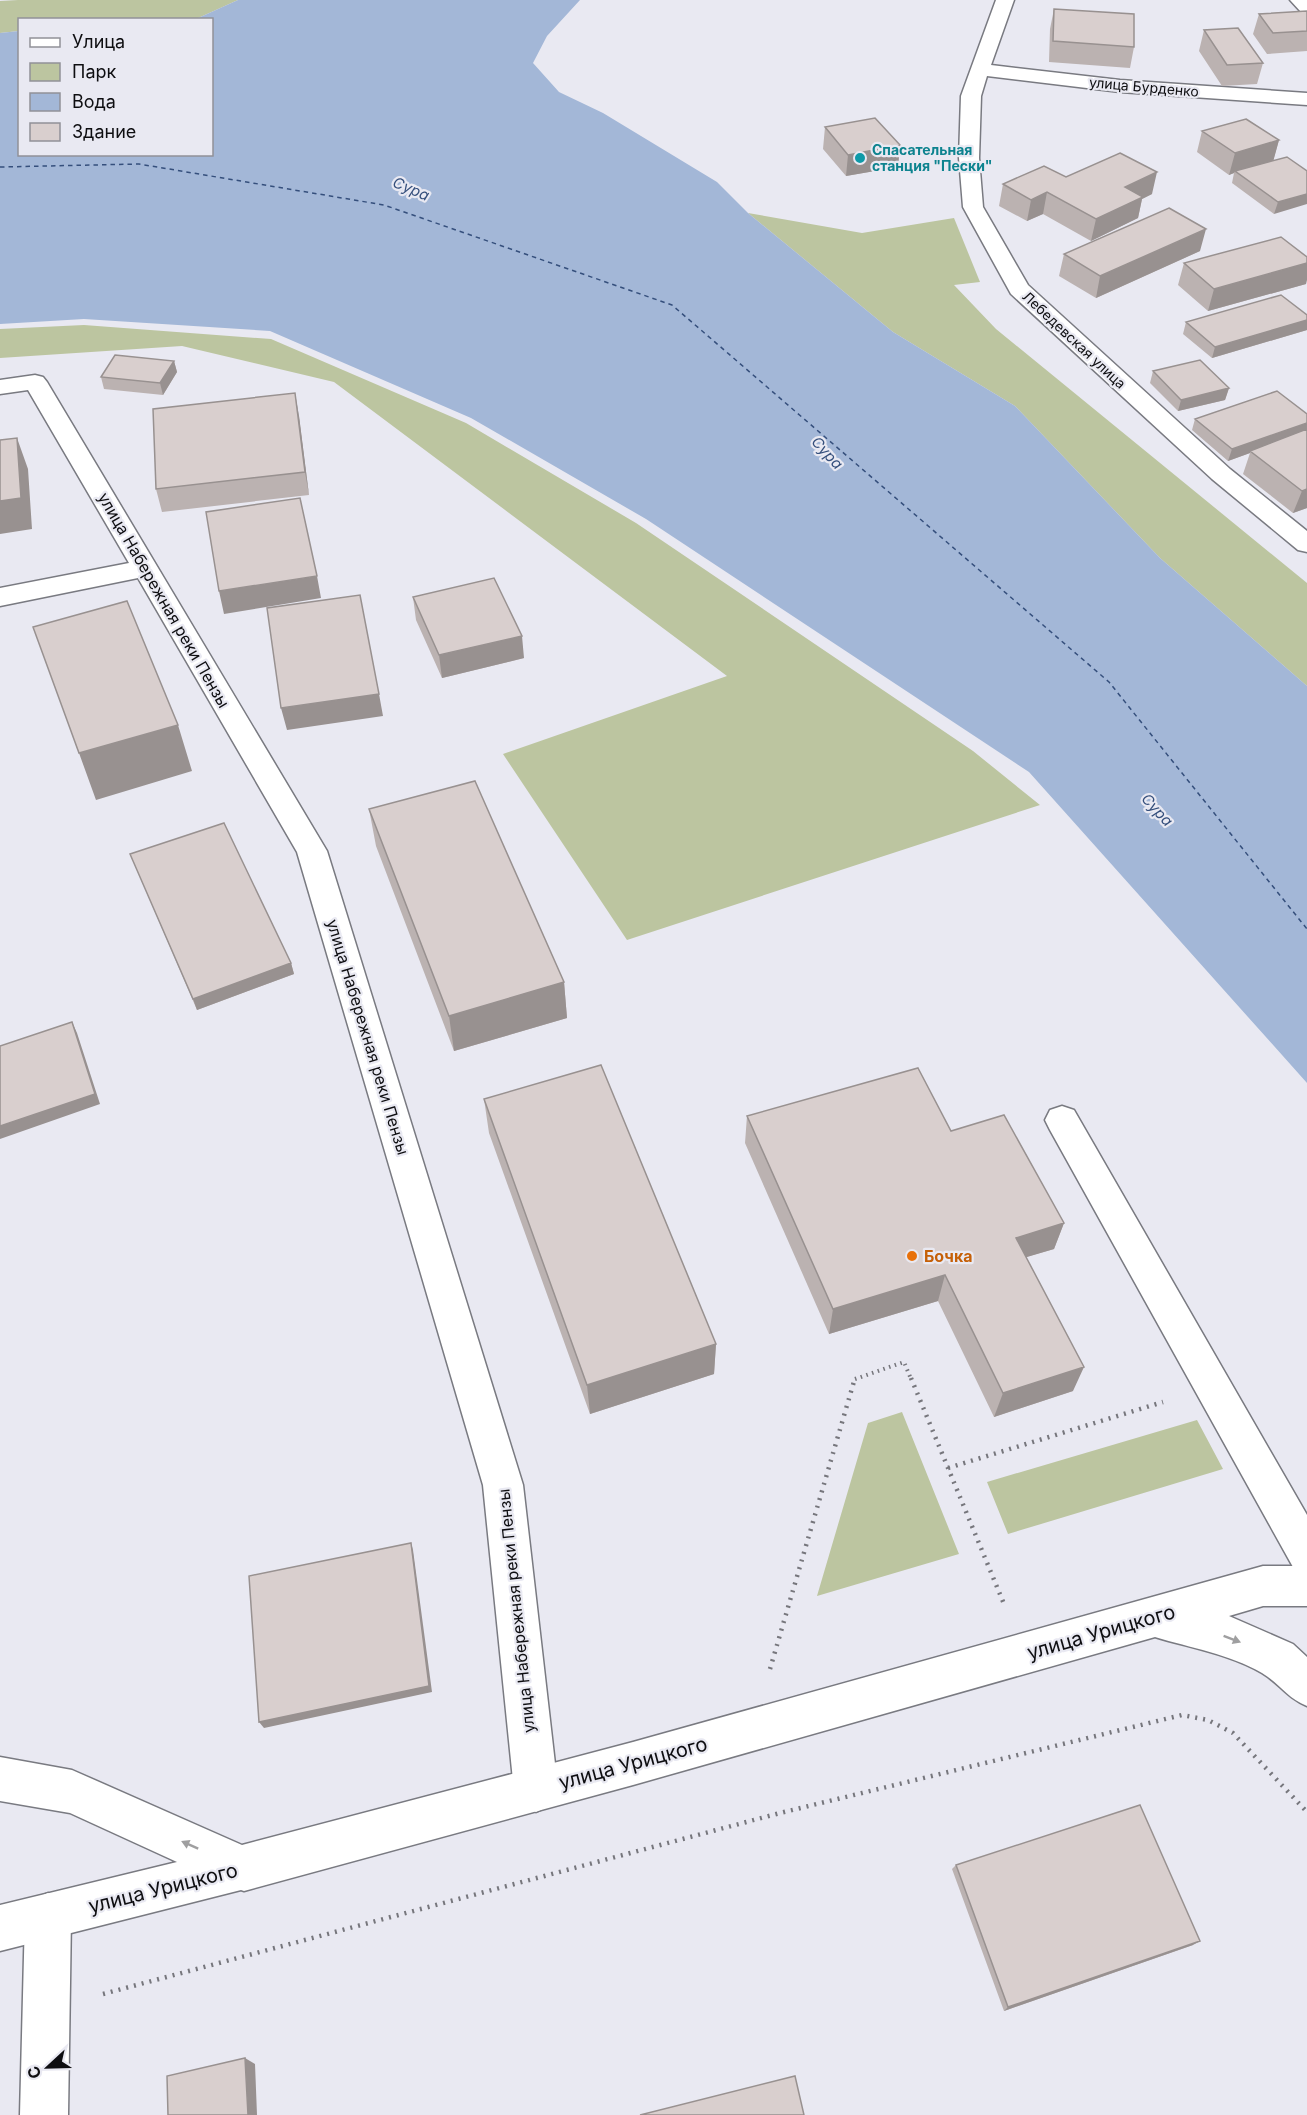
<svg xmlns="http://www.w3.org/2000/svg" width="1307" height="2115" viewBox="0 0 1307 2115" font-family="Inter,sans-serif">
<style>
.green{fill:#bcc5a0}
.water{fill:#a3b7d7}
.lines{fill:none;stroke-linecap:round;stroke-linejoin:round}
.ferry{stroke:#354f7c;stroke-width:1.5;stroke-dasharray:4.5 4;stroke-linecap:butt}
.minor-casing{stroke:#797a81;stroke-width:3}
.major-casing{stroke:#797a81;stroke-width:3}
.path-far1{stroke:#76767c;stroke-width:4;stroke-dasharray:1.5 4.5;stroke-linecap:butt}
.path{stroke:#76767c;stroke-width:4.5;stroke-dasharray:2 6;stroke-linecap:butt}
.minor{fill:#fff;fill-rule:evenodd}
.major{fill:#fff;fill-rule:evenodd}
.wall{fill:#bbb2b1}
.shaded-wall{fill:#989190}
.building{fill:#d9cfce;stroke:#989190;stroke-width:1.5}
.oneway{fill:#9f9fa0}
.culture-dot{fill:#0f9aa8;stroke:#e9e9f2;stroke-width:2}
.food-dot{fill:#e8710a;stroke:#e9e9f2;stroke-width:2}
.labels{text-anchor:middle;stroke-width:4.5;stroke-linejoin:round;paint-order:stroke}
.far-street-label{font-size:14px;fill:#0e0e11;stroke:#e9e9f2}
.far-culture-label{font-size:14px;font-weight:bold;fill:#0d838f;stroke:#e9e9f2;text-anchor:start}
.far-water-label{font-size:15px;font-style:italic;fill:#354f7c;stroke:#e9e9f2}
.street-label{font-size:16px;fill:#0e0e11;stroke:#e9e9f2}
.food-label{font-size:16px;font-weight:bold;fill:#c56008;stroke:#e9e9f2;text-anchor:start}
.near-street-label{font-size:20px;fill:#0e0e11;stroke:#e9e9f2}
</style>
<rect width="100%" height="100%" fill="#e9e9f2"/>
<!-- green -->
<path class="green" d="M18,0H238L196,19L20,20L19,31L0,33V1Z
M748,213L862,233L954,218L980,282L954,285L996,329L1307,583V686L1160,558L1015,406L893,332Z
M84,325L271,339L466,423L636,523L973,751L1040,805L627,940L503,754L727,676L334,382L182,346L0,358V329Z
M902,1412L959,1554L817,1596L868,1423Z
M1197,1420L1223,1469L1008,1534L987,1482Z"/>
<!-- water -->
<path class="water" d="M238,0H580L547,36L533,63L559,92L603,113L717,182L748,213L893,332L1015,406L1160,558L1307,686V1083L1029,772L646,519L471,418L270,331L84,319L0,324V33L19,31L20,154H212V20L196,19Z"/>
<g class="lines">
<!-- ferry -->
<path class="ferry" d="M0,167L139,164L384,205L672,305L1109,682L1307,929"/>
<defs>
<path id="minor" d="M996,0H1014L991,65L1120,80L1307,93V105L1120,92L987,76L981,96L979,158L983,207L1028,285L1230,469L1307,531V552L1298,550L1212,479L1011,294L963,207L959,158L961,96Z
M1290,0H1307V13L1301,12Z
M35,375L43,377L47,382L327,851L523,1485L558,1790L551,1805L536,1812L521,1805L514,1790L483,1485L297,852L138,578L0,606V588L129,563L28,390L0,394V380Z
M1062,1106L1074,1110L1307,1515V1573L1293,1567L1050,1130L1045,1120L1050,1110Z
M48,1893L64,1900L71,1916L68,2115H20L25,1916L32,1900Z"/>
<path id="major" d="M1263,1566H1307V1606H1263L1229,1616L1293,1644L1307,1657V1706C1287,1698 1279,1683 1262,1673C1229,1654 1191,1648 1155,1637L633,1785L244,1891L241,1890L0,1951V1905L177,1862L70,1813L0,1801V1757L72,1770L242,1845L633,1742Z"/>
</defs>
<!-- minor casing -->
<use href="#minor" class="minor-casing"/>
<!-- major casing -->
<use href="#major" class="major-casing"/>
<!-- path-far1 -->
<path class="path-far1" d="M855,1379L904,1362L911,1379"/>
<!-- path -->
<path class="path" d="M911,1378L1004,1604
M948,1468L1163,1402
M770,1669L855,1378
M103,1994L780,1813L1182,1715L1208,1720L1233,1733L1307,1812"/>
<!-- minor -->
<use href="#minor" class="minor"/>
<!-- major -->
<use href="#major" class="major"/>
</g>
<!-- wall -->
<path class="wall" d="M1054,9L1134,47L1130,68L1049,62L1050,29Z
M1307,11V51L1267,54L1253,34L1259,14Z
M1204,30L1263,63L1257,84L1222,86L1199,51Z
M825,127L900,145L898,167L846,176L823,149Z
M1202,131L1279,140L1273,161L1307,171L1274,214L1232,183L1234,173L1229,175L1197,152Z
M1066,177L1152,194L1142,199L1138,218L1091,241L1043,214L1027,221L999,206L1003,184Z
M1200,251L1096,298L1059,276L1064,254Z
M1184,263L1306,284L1208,311L1178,285Z
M1307,315V330L1212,358L1183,334L1186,322Z
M174,361L177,372L163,395L104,389L101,377Z
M1153,371L1229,388L1225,400L1178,411L1150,383Z
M1277,391L1307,508L1293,513L1243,474L1250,453L1228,461L1192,430L1195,419Z
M299,416L309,495L162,512L156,489Z
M413,597L524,658L442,678L416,620Z
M369,809L564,982L567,1018L454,1051L376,846Z
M130,854L291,963L294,974L197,1010Z
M484,1099L716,1344L714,1374L590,1414L489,1133Z
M747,1116L951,1131L1064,1223L1054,1249L1026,1257L1073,1391L994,1417L938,1301L829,1334L745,1143Z
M956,1865L1193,1945L1004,2011L952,1869Z"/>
<!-- shaded-wall -->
<path class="shaded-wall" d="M1279,140L1273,162L1235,171L1234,173L1229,175L1235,153Z
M900,145L898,167L846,176L848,155Z
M1157,172L1152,194L1142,199L1138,218L1091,241L1096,219L1125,187Z
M1047,192L1043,214L1027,221L1031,200Z
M1307,194V204L1274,214L1278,202Z
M1206,229L1200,251L1096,298L1100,276Z
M1307,263V280L1306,284L1208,311L1214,289Z
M1307,320V330L1212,358L1215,347Z
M174,361L177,372L163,395L160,383Z
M1229,388L1225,400L1178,411L1181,400Z
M295,393L299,416L309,495L305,472Z
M1307,423V433L1250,451V453L1228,461L1232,449Z
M17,438L28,469L32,529L0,534V501Z
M1307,489V508L1293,513L1302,491Z
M317,576L321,598L224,614L219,591Z
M522,636L524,658L442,678L439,655Z
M379,694L383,716L287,730L281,708Z
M178,725L192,771L96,800L79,753Z
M291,963L294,974L197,1010L193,999Z
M564,982L567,1018L454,1051L449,1016Z
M72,1022L77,1033L100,1104L0,1139V1126Z
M1064,1223L1054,1249L1007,1263L1016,1238Z
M945,1275L938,1301L829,1334L833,1309Z
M716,1344L714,1374L590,1414L587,1385Z
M1084,1367L1073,1391L994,1417L1003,1393Z
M411,1543L413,1550L432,1692L264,1728L259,1722Z
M1200,1941L1193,1945L1004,2011L1008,2007Z
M245,2058L255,2064L257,2115H248Z"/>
<!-- building -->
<path class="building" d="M1054,9L1134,14V47L1053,41Z
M1307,11V31L1273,33L1259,14Z
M1238,28L1263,63L1227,65L1204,30Z
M875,118L900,145L848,155L825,127Z
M1246,119L1279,140L1235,153L1202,131Z
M1120,153L1157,172L1125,187L1143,197L1096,219L1047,192L1031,200L1003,184L1044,166L1066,177Z
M1287,157L1307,171V194L1278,202L1235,171Z
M1169,208L1206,229L1100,276L1064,254Z
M1281,237L1307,257V263L1214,289L1184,263Z
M1281,295L1307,315V320L1215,347L1186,322Z
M115,355L174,361L160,383L101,377Z
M1200,360L1229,388L1181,400L1153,371Z
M1277,391L1307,414V423L1232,449L1195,419Z
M295,393L305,472L156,489L153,409Z
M1307,429V489L1302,491L1250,451Z
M17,438L21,498L0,501V440Z
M300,498L317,576L219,591L206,512Z
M494,578L522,636L439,655L413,597Z
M360,595L379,694L281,708L267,608Z
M127,601L178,725L79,753L33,627Z
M475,781L564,982L449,1016L369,809Z
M224,823L291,963L193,999L130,854Z
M72,1022L95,1094L0,1126V1046Z
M601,1065L716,1344L587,1385L484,1099Z
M918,1068L951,1131L1004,1115L1064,1223L1016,1238L1084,1367L1003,1393L945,1275L833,1309L747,1116Z
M411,1543L429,1686L259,1722L249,1576Z
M1140,1805L1200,1941L1008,2007L956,1865Z
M245,2058L248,2115H168L167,2076Z
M795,2076L804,2115H640Z"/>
<!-- one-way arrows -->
<defs><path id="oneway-solid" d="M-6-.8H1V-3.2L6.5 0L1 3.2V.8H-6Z" transform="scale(1.5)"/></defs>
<g class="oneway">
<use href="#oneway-solid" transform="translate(1232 1639) rotate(21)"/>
<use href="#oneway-solid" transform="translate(190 1845) rotate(-156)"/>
</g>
<!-- markers -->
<circle class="culture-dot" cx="860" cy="158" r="6"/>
<circle class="food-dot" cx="912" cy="1256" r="6"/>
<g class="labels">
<!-- far-street labels -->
<g class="far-street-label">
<text transform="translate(1144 87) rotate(5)" y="5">улица Бурденко</text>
<text transform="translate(1074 340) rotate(43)" y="5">Лебедевская улица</text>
</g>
<!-- far-culture labels -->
<g class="far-culture-label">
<text x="872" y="155">Спасательная<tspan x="872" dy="16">станция "Пески"</tspan></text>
</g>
<!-- far-water labels -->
<g class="far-water-label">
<text transform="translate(411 189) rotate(23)" y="5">Сура</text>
<text transform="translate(827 453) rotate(47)" y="5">Сура</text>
<text transform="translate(1157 810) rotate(47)" y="5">Сура</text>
</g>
<!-- street labels -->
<g class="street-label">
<text transform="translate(164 600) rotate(60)" y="6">улица Набережная реки Пензы</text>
<text transform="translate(368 1037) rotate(73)" y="6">улица Набережная реки Пензы</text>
<text transform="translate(516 1611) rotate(-96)" y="6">улица Набережная реки Пензы</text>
</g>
<!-- food labels -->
<g class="food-label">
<text x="924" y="1262">Бочка</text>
</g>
<!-- near-street labels -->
<g class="near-street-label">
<text transform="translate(1101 1632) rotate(-16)" y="7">улица Урицкого</text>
<text transform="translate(633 1763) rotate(-15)" y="7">улица Урицкого</text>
<text transform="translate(163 1888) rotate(-14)" y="7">улица Урицкого</text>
</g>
</g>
<!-- legend -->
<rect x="18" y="18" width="195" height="138" fill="#e9e9f2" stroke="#919198" stroke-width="1.5"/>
<rect x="30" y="38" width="30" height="9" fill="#ffffff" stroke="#919198" stroke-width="1.5"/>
<text x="72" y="48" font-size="18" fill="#0e0e11">Улица</text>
<rect x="30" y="63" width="30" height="18" fill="#bcc5a0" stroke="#919198" stroke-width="1.5"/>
<text x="72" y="78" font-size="18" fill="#0e0e11">Парк</text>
<rect x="30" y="93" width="30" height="18" fill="#a3b7d7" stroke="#919198" stroke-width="1.5"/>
<text x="72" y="108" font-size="18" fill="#0e0e11">Вода</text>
<rect x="30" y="123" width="30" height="18" fill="#d9cfce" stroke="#919198" stroke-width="1.5"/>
<text x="72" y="138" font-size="18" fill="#0e0e11">Здание</text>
<!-- north arrow -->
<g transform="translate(48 2067) rotate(248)" stroke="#e9e9f2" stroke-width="4.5" paint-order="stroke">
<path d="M0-4.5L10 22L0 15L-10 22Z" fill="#0e0e11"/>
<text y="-9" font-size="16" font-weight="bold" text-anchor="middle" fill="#0e0e11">С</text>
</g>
</svg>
